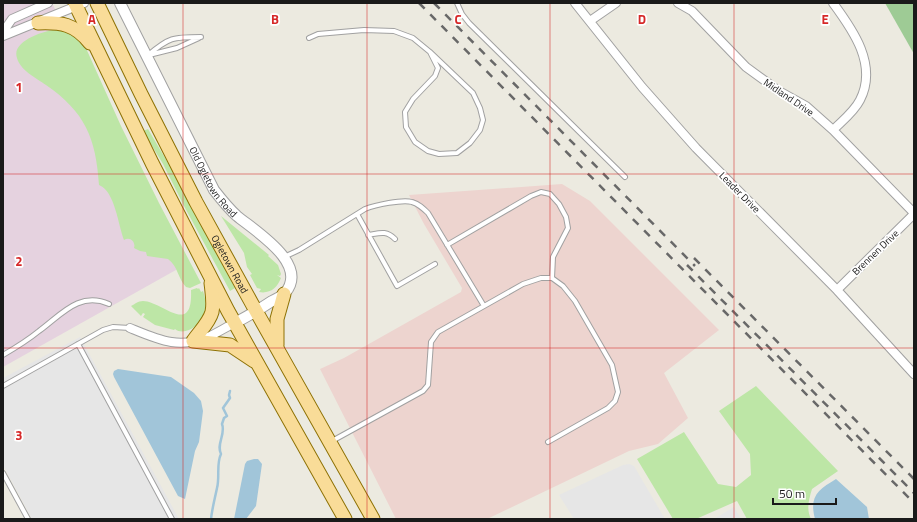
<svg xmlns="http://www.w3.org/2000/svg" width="917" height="522" viewBox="0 0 917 522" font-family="'Titillium Web',sans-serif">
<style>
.commercial{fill:#edd4cf}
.industrial{fill:#e5d2df}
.grass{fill:#bde6a6}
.forest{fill:#9ecb95}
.parking{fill:#e6e6e6}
.water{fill:#a1c5d9}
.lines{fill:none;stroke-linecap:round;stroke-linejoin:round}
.stream{stroke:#a1c5d9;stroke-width:2.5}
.service-casing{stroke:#a1a1a1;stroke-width:6}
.minor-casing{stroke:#a1a1a1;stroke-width:10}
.tertiary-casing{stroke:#a1a1a1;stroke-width:12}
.primary-casing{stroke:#8d7104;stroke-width:15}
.service{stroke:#fff;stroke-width:4}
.minor{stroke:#fff;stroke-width:8}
.tertiary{stroke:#fff;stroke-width:10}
.primary{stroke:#f9dc98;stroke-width:13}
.rail{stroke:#686868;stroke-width:2.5;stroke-dasharray:8 8;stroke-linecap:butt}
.grid{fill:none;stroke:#d62828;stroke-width:1;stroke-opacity:0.55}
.labels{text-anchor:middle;stroke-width:3.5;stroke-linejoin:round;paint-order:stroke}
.street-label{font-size:10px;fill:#1a1a1a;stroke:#fff}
.grid-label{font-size:13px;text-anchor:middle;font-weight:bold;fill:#d62828;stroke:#fff;stroke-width:3.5;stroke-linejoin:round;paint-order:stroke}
</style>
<rect width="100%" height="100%" fill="#eceae0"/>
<!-- commercial -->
<path class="commercial" d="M562,184L590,201L719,330L664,373L688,418L658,444L629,451L487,519H396L320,369L344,358L461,292L462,288L424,224L409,195Z"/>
<!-- industrial -->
<path class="industrial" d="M3,3H52L183,266L3,367Z"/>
<!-- grass -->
<path class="grass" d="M57,29L68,30L85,46L121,126L159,203L201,283L190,288L186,287C178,279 178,266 168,259L147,256L146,252L140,251L134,248C136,242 130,236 124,240C118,225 115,191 99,185C96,138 85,112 46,85C36,78 20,70 17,58C11,41 44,31 57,29Z
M148,129L168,163L203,229L235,288L230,291L184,206L163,164L143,131Z
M221,216L269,255L268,256L278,265L281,274L280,276L277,275L281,278C277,288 270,294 259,292L261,289L257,288L250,275L252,274L247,267L244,253Z
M197,288L198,289L199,288L201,292L203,291C206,299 206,305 204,314L206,315C200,324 185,337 175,329L174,330L155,325L143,317L145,314L143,313L141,316L131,306C135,304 138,301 143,301C162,301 193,338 191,290Z
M756,386L838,471L812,489C809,499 806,509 811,519H747L737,501L696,519H673L637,459L684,432L718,484L736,487L751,475L750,454L719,411Z"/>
<!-- forest -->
<path class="forest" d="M885,3H914V54Z"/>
<!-- parking -->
<path class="parking" d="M80,337L179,519H32L3,465V378Z
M629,464L634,466L665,519H574L559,495L623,465Z
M734,507L741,519H714Z"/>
<!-- water -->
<path class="water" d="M118,369L171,377L194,393L201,401L203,411L199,442L195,451L185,499L178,496L114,377L113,374L114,371Z
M254,459H258L262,464L256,506L246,519H234L245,464L247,461Z
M836,479L867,507L869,519H815C809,496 818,490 836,479Z"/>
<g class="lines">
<!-- stream -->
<path class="stream" d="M211,519C212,509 215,498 217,488C220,477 216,464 221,454C216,444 226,434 222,424L224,418L227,416L223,408L230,398L229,395L230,391"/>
<defs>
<path id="service" d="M457,3L462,14L469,23L625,177
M309,38L318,34L364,30L394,31L413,38L430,52L473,93L480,108L483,120L480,130L470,143L457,153L439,154L428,151L415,142L406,127L405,112L413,99L435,76L438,68L430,52
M149,55L177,48L199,38
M147,56C169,37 173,37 201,37
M357,214L397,286L435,264
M368,235C380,233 386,230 395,239
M447,245L531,196L541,192L550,194L559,204L566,217L568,228L553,257L552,278
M284,257L299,250L365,209C375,205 403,199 412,202C419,204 423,208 428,213L484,306
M78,344L172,519
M3,355C15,348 28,340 39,331C61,315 79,291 109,304
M3,386L103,330L113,327L130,328
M332,441L423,391L428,385L431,342L438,332L523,284L541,278H552L563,286L575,301L612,365L618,392L615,401L608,408L548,442
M3,473L28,519"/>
<path id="minor" d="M575,3L642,87L696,148L837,290L914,374
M678,3L692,11L746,67L779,91L806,106L833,130L914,213
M833,3C853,30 878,65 860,100C854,112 842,121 833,130
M590,21L616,3
M3,32L12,19L48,3
M3,36L84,3
M837,290L914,214
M130,328C159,340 180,350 210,336C219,332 226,327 235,323"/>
<g id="tertiary">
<path id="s1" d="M120,3L214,190C221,199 228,208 237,216C255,231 310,264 285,293C282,296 276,299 272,301C260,309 248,316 235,323"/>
</g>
<g id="primary">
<path d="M75,3L79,12L152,163L228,311L345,519"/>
<path id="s2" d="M97,3L141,94L196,202L256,311L373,519"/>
<path d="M38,23C61,22 75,24 90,43"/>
<path d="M211,283C212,292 214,303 212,312C209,323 199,332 193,341L230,345L254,361"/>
<path d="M277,345V319L284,294"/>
</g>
</defs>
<!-- service casing -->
<use href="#service" class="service-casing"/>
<!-- minor casing -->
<use href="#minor" class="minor-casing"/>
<!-- tertiary casing -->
<use href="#tertiary" class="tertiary-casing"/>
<!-- primary casing -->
<use href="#primary" class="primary-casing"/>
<!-- service -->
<use href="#service" class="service"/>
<!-- minor -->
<use href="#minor" class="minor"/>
<!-- tertiary -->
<use href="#tertiary" class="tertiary"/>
<!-- primary -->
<use href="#primary" class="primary"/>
<!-- rail -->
<path class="rail" d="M419,3L914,503
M434,3L695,266
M694,258L914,479
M687,265L914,493"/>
</g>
<!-- grid -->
<path class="grid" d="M183,3V519M367,3V519M550,3V519M734,3V519M3,174H914M3,348H914"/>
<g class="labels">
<!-- street labels -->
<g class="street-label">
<text transform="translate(789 97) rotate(34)" y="4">Midland Drive</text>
<text dy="4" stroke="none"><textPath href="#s1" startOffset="202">Old Ogletown Road</textPath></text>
<text transform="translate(740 192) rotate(45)" y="4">Leader Drive</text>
<text transform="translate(875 252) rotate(-44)" y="4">Brennen Drive</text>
<text dy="4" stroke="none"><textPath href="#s2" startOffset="293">Ogletown Road</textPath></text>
</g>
</g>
<g class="grid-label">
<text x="92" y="24">A</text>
<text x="275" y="24">B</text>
<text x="458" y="24">C</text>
<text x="642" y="24">D</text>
<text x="825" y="24">E</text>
<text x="19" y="92">1</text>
<text x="19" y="266">2</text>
<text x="19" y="440">3</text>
</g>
<!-- border -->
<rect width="917" height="522" fill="none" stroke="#1a1a1a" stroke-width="8"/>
<!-- scale -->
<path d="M773 498v6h63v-6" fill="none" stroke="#1a1a1a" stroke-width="2"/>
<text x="779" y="498" font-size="12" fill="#1a1a1a" stroke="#ffffff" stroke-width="3" paint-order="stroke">50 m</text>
</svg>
